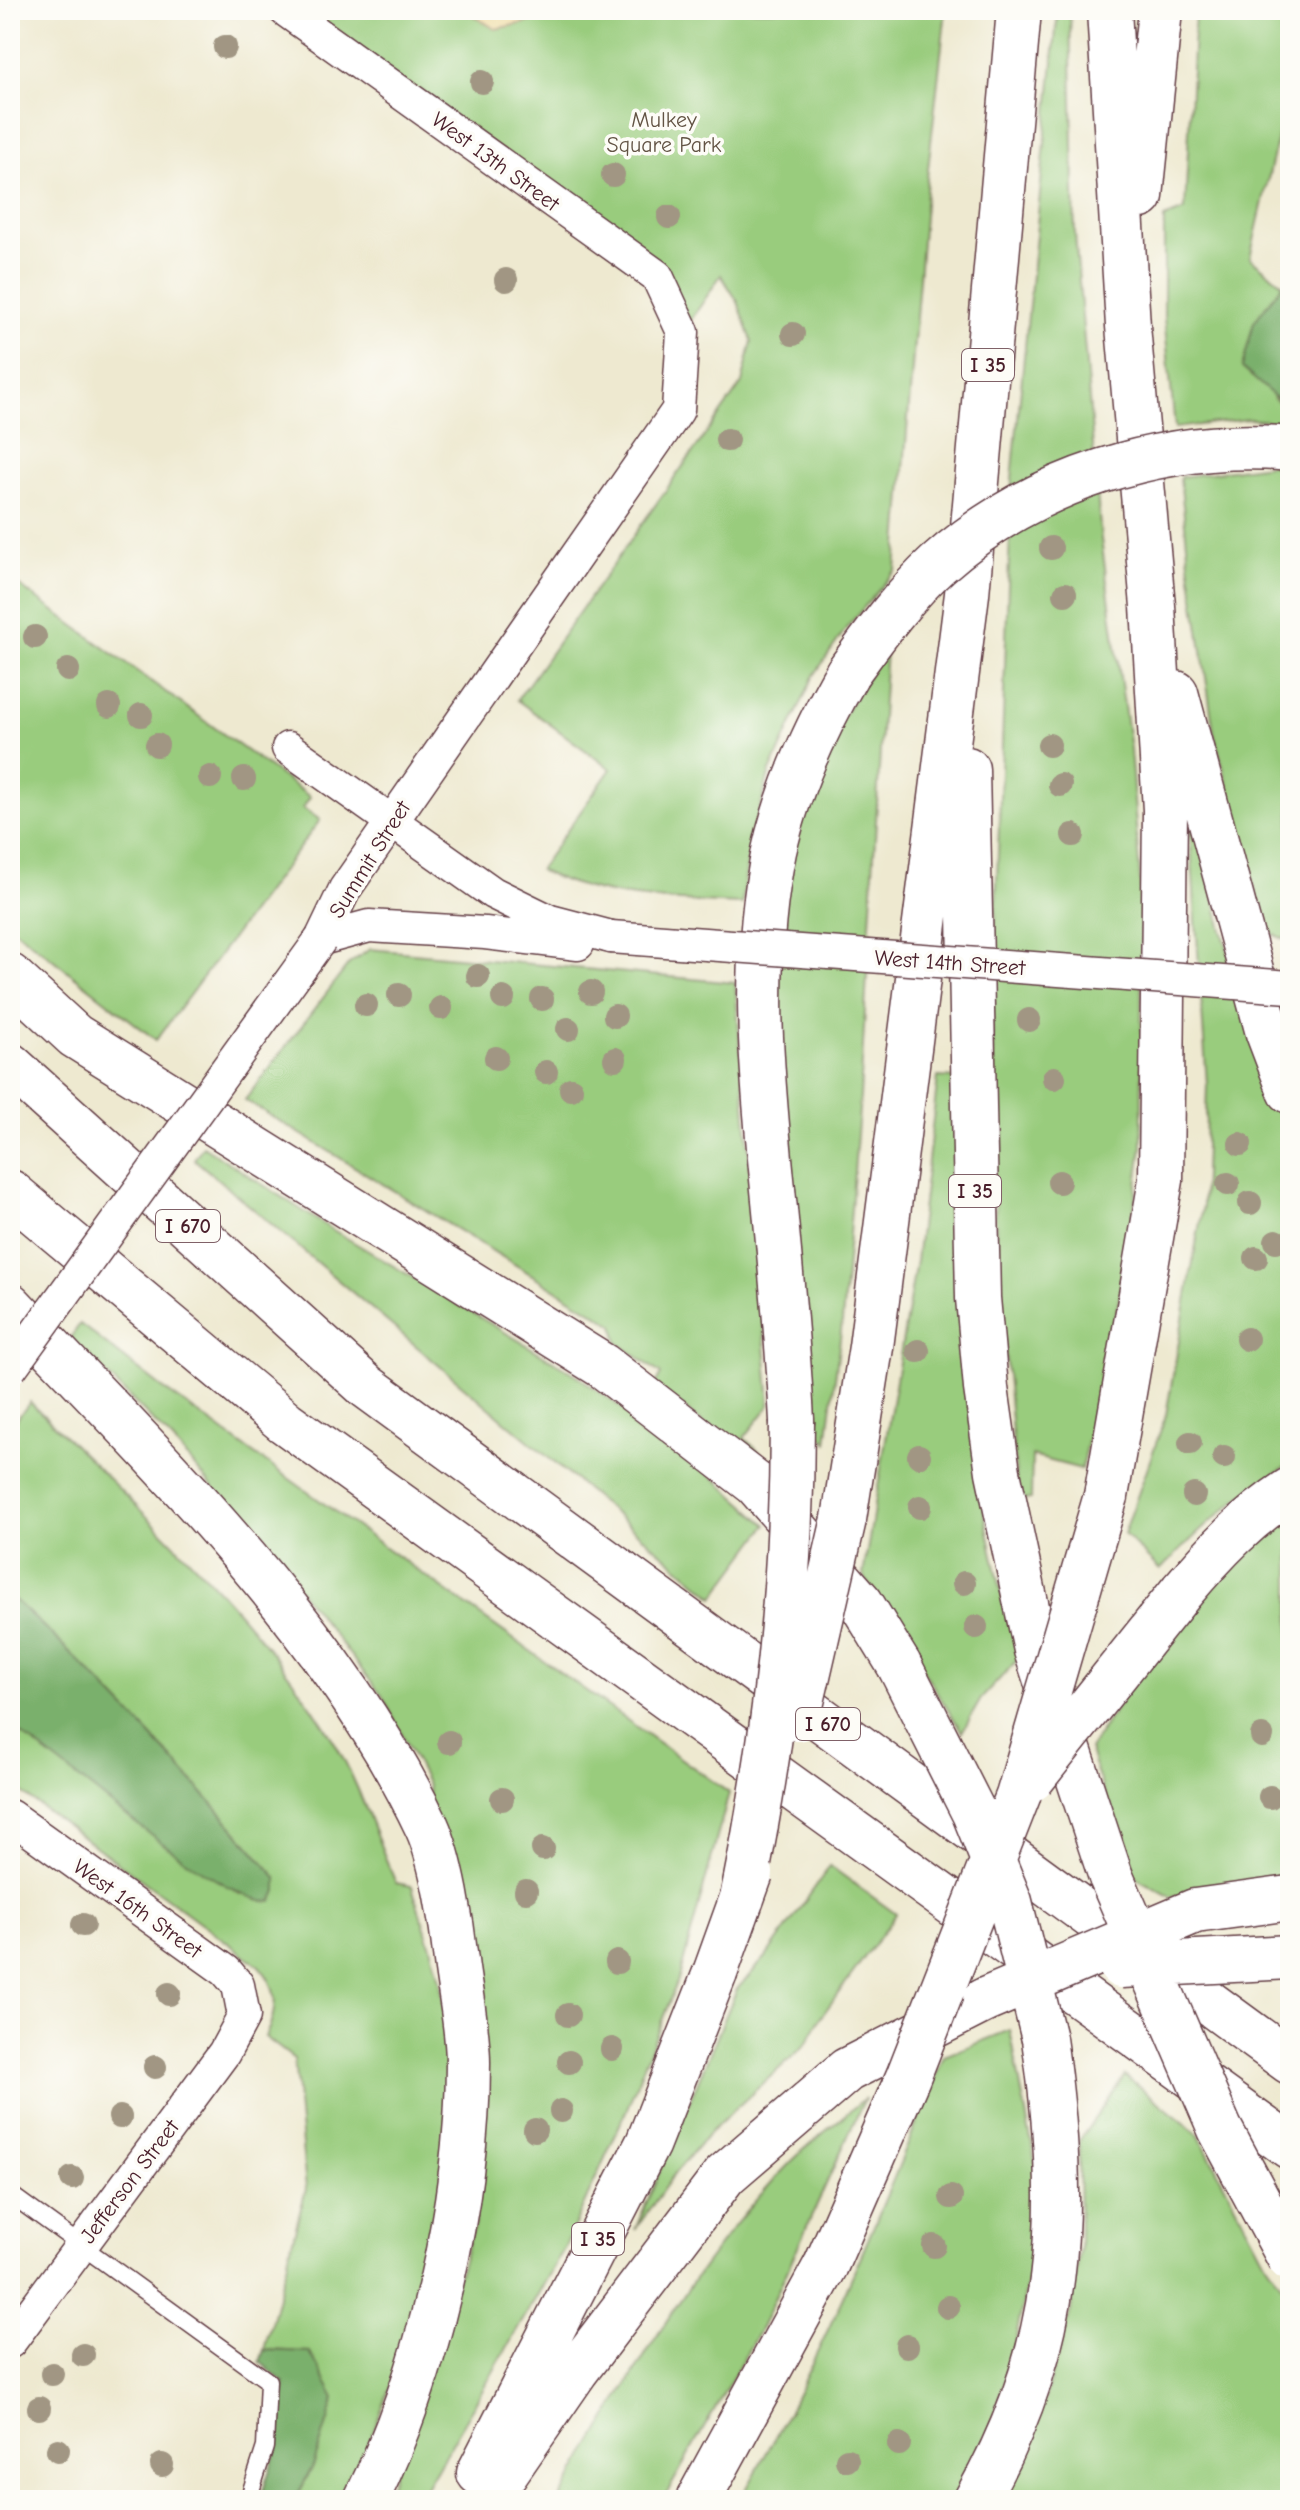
<svg xmlns="http://www.w3.org/2000/svg" width="1300" height="2510" viewBox="0 0 1300 2510" font-family="'Comic Neue',sans-serif">
<style>
.green{fill:#99cc7d;stroke:#727654;stroke-width:2}
.forest{fill:#7ab06c;stroke:#62684c;stroke-width:2}
.sand{fill:#eeda9e;stroke:#9c7c64;stroke-width:2}
.lines{fill:none;stroke-linecap:round;stroke-linejoin:round}
.service-casing{stroke:#633d44;stroke-width:19}
.minor-casing{stroke:#633d44;stroke-width:35}
.motorway-casing{stroke:#633d44;stroke-width:47}
.service{stroke:#fff;stroke-width:16}
.minor{stroke:#fff;stroke-width:32}
.motorway{stroke:#fff;stroke-width:44}
.minor-bridge-casing{stroke:#633d44;stroke-width:35;stroke-linecap:butt}
.motorway-bridge-casing{stroke:#633d44;stroke-width:47;stroke-linecap:butt}
.minor-bridge{stroke:#fff;stroke-width:32}
.motorway-bridge{stroke:#fff;stroke-width:44}
.tree{fill:#a19683}
.labels{text-anchor:middle;stroke-width:7;stroke-linejoin:round;paint-order:stroke}
.shield{fill:#fdfcf7;stroke:#806168;stroke-width:2}
.shield-label{font-size:20px;font-weight:bold;fill:#4a1f2b}
.park-label{font-size:22px;fill:#625344;stroke:#fdfcf7}
.street-label{font-size:22px;fill:#4a1f2b;stroke:#fdfcf7}
</style>
<rect width="100%" height="100%" fill="#fdfcf7"/>
<filter id="ink" filterUnits="userSpaceOnUse"><feTurbulence type="fractalNoise" baseFrequency=".0125" numOctaves="2"/><feDisplacementMap in="SourceGraphic" scale="16" xChannelSelector="R" yChannelSelector="G"/><feConvolveMatrix kernelMatrix="1 2 1 2 8 2 1 2 1" color-interpolation-filters="sRGB"/></filter>
<filter id="wash" filterUnits="userSpaceOnUse"><feTurbulence type="fractalNoise" baseFrequency=".006" numOctaves="4" result="noise"/><feDisplacementMap in="SourceGraphic" scale="32" xChannelSelector="R" yChannelSelector="G"/><feGaussianBlur stdDeviation="1.8" result="paint"/><feColorMatrix in="noise" values="0 0 0 0 0 0 0 0 0 0 0 0 0 0 0 0 0 1.4 0 .05"/><feComposite in="paint" operator="in"/></filter>
<g filter="url(#wash)">
<rect width="100%" height="100%" fill="#eee9d0"/>
<!-- green -->
<path class="green" d="M285,10H946L927,178L896,570L847,627L813,677L769,774L748,857L742,904C671,901 603,901 539,870L611,769L517,700L742,383L752,341L738,302L721,275L683,332L657,276Z
M1058,10H1070L1075,235L1101,539L1130,749L1141,891L1142,1147L1126,1268L1081,1469L1032,1456L1031,1499L1018,1501L996,1247L992,1012L1012,479Z
M1195,10H1290V83L1250,258L1283,284L1254,322L1274,399L1290,410V423L1249,419L1175,428L1164,317V218L1185,210Z
M1290,462V658L1287,663L1290,672V941L1266,932L1214,732L1189,563L1180,477Z
M10,579L310,797L303,808L320,820L156,1040L10,926Z
M886,648L860,1097L842,1323L827,1442L814,1429L779,1106V911L812,765Z
M1186,773L1221,927L1290,1154V1464C1239,1493 1201,1529 1160,1570L1124,1534L1166,1415L1203,1205L1207,1085Z
M370,949L735,983L770,1405L744,1438L769,1461L770,1477L655,1385L661,1374L618,1343L614,1325L245,1100L349,964Z
M938,1077L957,1078C963,1272 957,1470 1021,1656L981,1699L962,1732L863,1575L916,1261Z
M203,1146L328,1227L575,1374L701,1466L767,1525L714,1597L194,1159Z
M80,1324L165,1390L729,1793L680,1975L626,2111L564,2249L419,2500H385L475,2223L428,1785L383,1697L276,1561L173,1441L70,1338Z
M30,1402C138,1509 256,1612 335,1743C360,1786 376,1838 396,1883L412,1886C421,1919 435,1953 441,1986C472,2164 413,2338 346,2500H295L314,2464L310,2352L264,2350L306,2189L294,2059L265,2037C278,2010 280,1987 257,1964L10,1784V1727L45,1749L157,1839L240,1894L277,1878C192,1779 107,1683 10,1596V1428Z
M1290,1508V1880L1171,1897L1133,1876L1089,1749L1133,1683L1195,1603Z
M830,1866L896,1914L821,2017L806,2044L711,2131L675,2173L635,2230L737,1989L766,1957Z
M1010,2030L1038,2177L1033,2255L1010,2365L990,2430L954,2500H740C823,2358 882,2207 944,2056Z
M1125,2075L1198,2134L1264,2260L1290,2296V2500H996L1045,2398L1071,2310L1080,2248L1079,2141Z
M865,2098L762,2326L663,2500H559C628,2383 695,2259 791,2162C814,2139 841,2119 865,2098Z"/>
<!-- forest -->
<path class="forest" d="M1283,284L1290,288V410L1242,368L1254,322Z
M10,1596C107,1683 192,1779 277,1878V1891L272,1902C213,1900 70,1764 10,1727Z
M264,2350L310,2352L335,2398L314,2464L295,2500H260L279,2441L284,2383L260,2362Z"/>
<!-- sand -->
<path class="sand" d="M465,10H552L529,22L495,29Z"/>
</g>
<g filter="url(#ink)">
<g class="lines">
<defs>
<path id="service" d="M10,2194L268,2381L265,2447L248,2500"/>
<path id="minor" d="M285,10L657,276L683,332L678,410L345,889L321,939
M288,748L493,893L550,921L611,937
M321,939L369,926L485,933L578,944
M10,1816L226,1971L238,1985L244,2016L224,2053L10,2342"/>
<path id="motorway" d="M1141,196L1160,10
M1176,693L1268,1033L1290,1091
M967,769L978,1298L986,1388L998,1472L1036,1650L1111,1877
M10,976L75,1036L603,1366L756,1484L861,1603L899,1665
M10,1065L366,1386L1290,2062
M10,1192L285,1422L1290,2147
M10,1305C159,1461 334,1631 427,1827C442,1860 452,1924 456,1961C460,1994 468,2029 468,2063C468,2204 428,2374 366,2500
M792,1421C788,1340 780,1260 772,1179C761,1068 751,961 774,851C788,788 816,728 848,672
M1106,1496L1161,1180L1165,810L1153,606L1128,326L1109,10
M844,1519L871,1347L967,594L1019,10
M1182,1591C1215,1552 1247,1518 1290,1490
M479,2473L648,2143L715,1973
M487,2500L576,2371L725,2175L847,2070L985,2000
M698,2500L826,2265
M976,2500C1064,2345 1069,2212 1044,2039"/>
</defs>
<!-- service casing -->
<use href="#service" class="service-casing"/>
<!-- minor casing -->
<use href="#minor" class="minor-casing"/>
<!-- motorway casing -->
<use href="#motorway" class="motorway-casing"/>
<!-- service -->
<use href="#service" class="service"/>
<!-- minor -->
<use href="#minor" class="minor"/>
<!-- motorway -->
<use href="#motorway" class="motorway"/>
<defs>
<path id="minor-bridge" d="M611,937L1290,987
M10,1369L321,939"/>
<path id="motorway-bridge" d="M848,672C876,634 903,596 938,564C1032,480 1165,438 1290,449
M899,1665L974,1813L1010,1902L1044,2039
M798,1719L844,1519
M1032,1779L1182,1591
M1111,1877L1220,2129L1290,2259
M742,1899C775,1735 792,1589 792,1421
M1121,1966L1290,1957
M715,1973L751,1873
M985,2000L1195,1911L1290,1898
M826,2265L908,2077L1018,1796L1106,1496"/>
</defs>
<!-- minor-bridge casing -->
<use href="#minor-bridge" class="minor-bridge-casing"/>
<!-- motorway-bridge casing -->
<use href="#motorway-bridge" class="motorway-bridge-casing"/>
<!-- minor-bridge -->
<use href="#minor-bridge" class="minor-bridge"/>
<!-- motorway-bridge -->
<use href="#motorway-bridge" class="motorway-bridge"/>
</g>
<!-- trees -->
<g class="tree">
<circle cx="225" cy="47" r="12"/>
<circle cx="482" cy="82" r="12"/>
<circle cx="613" cy="175" r="12"/>
<circle cx="669" cy="217" r="12"/>
<circle cx="506" cy="280" r="12"/>
<circle cx="793" cy="334" r="12"/>
<circle cx="727" cy="440" r="12"/>
<circle cx="1051" cy="548" r="12"/>
<circle cx="1065" cy="594" r="12"/>
<circle cx="35" cy="637" r="12"/>
<circle cx="68" cy="670" r="12"/>
<circle cx="109" cy="706" r="12"/>
<circle cx="141" cy="715" r="12"/>
<circle cx="157" cy="745" r="12"/>
<circle cx="1049" cy="745" r="12"/>
<circle cx="210" cy="777" r="12"/>
<circle cx="244" cy="779" r="12"/>
<circle cx="1060" cy="785" r="12"/>
<circle cx="1073" cy="835" r="12"/>
<circle cx="478" cy="976" r="12"/>
<circle cx="591" cy="992" r="12"/>
<circle cx="399" cy="995" r="12"/>
<circle cx="503" cy="998" r="12"/>
<circle cx="542" cy="999" r="12"/>
<circle cx="366" cy="1005" r="12"/>
<circle cx="441" cy="1008" r="12"/>
<circle cx="615" cy="1016" r="12"/>
<circle cx="1029" cy="1020" r="12"/>
<circle cx="568" cy="1029" r="12"/>
<circle cx="496" cy="1058" r="12"/>
<circle cx="615" cy="1059" r="12"/>
<circle cx="546" cy="1072" r="12"/>
<circle cx="1054" cy="1078" r="12"/>
<circle cx="571" cy="1089" r="12"/>
<circle cx="1240" cy="1144" r="12"/>
<circle cx="1059" cy="1182" r="12"/>
<circle cx="1228" cy="1184" r="12"/>
<circle cx="1250" cy="1203" r="12"/>
<circle cx="1276" cy="1241" r="12"/>
<circle cx="1256" cy="1258" r="12"/>
<circle cx="1247" cy="1339" r="12"/>
<circle cx="918" cy="1351" r="12"/>
<circle cx="1190" cy="1443" r="12"/>
<circle cx="919" cy="1456" r="12"/>
<circle cx="1224" cy="1457" r="12"/>
<circle cx="1194" cy="1495" r="12"/>
<circle cx="920" cy="1507" r="12"/>
<circle cx="964" cy="1583" r="12"/>
<circle cx="976" cy="1627" r="12"/>
<circle cx="1262" cy="1736" r="12"/>
<circle cx="449" cy="1742" r="12"/>
<circle cx="1270" cy="1797" r="12"/>
<circle cx="502" cy="1799" r="12"/>
<circle cx="543" cy="1849" r="12"/>
<circle cx="526" cy="1891" r="12"/>
<circle cx="83" cy="1925" r="12"/>
<circle cx="617" cy="1962" r="12"/>
<circle cx="169" cy="1994" r="12"/>
<circle cx="568" cy="2015" r="12"/>
<circle cx="612" cy="2049" r="12"/>
<circle cx="569" cy="2062" r="12"/>
<circle cx="155" cy="2067" r="12"/>
<circle cx="561" cy="2111" r="12"/>
<circle cx="120" cy="2117" r="12"/>
<circle cx="535" cy="2130" r="12"/>
<circle cx="72" cy="2178" r="12"/>
<circle cx="951" cy="2197" r="12"/>
<circle cx="934" cy="2246" r="12"/>
<circle cx="948" cy="2307" r="12"/>
<circle cx="907" cy="2346" r="12"/>
<circle cx="83" cy="2355" r="12"/>
<circle cx="52" cy="2374" r="12"/>
<circle cx="39" cy="2408" r="12"/>
<circle cx="899" cy="2444" r="12"/>
<circle cx="58" cy="2450" r="12"/>
<circle cx="847" cy="2460" r="12"/>
<circle cx="162" cy="2465" r="12"/>
</g>
</g>
<g class="labels">
<!-- shield labels -->
<g class="shield">
<rect x="962" y="349" width="52" height="32" rx="6"/>
<rect x="949" y="1175" width="52" height="32" rx="6"/>
<rect x="156" y="1210" width="64" height="32" rx="6"/>
<rect x="796" y="1708" width="64" height="32" rx="6"/>
<rect x="572" y="2223" width="52" height="32" rx="6"/>
</g>
<g class="shield-label">
<text x="988" y="372">I 35</text>
<text x="975" y="1198">I 35</text>
<text x="188" y="1233">I 670</text>
<text x="828" y="1731">I 670</text>
<text x="598" y="2246">I 35</text>
</g>
<!-- park labels -->
<g class="park-label">
<text x="664" y="127">Mulkey<tspan x="664" dy="25">Square Park</tspan></text>
</g>
<!-- street labels -->
<g class="street-label">
<text transform="translate(496 161) rotate(36)" y="8">West 13th Street</text>
<text transform="translate(369 859) rotate(-58)" y="8">Summit Street</text>
<text transform="translate(950 962) rotate(4)" y="8">West 14th Street</text>
<text transform="translate(138 1908) rotate(36)" y="8">West 16th Street</text>
<text transform="translate(129 2181) rotate(-53)" y="8">Jefferson Street</text>
</g>
</g>
<!-- margin -->
<rect width="1300" height="2510" fill="none" stroke="#fdfcf7" stroke-width="40"/>
</svg>
